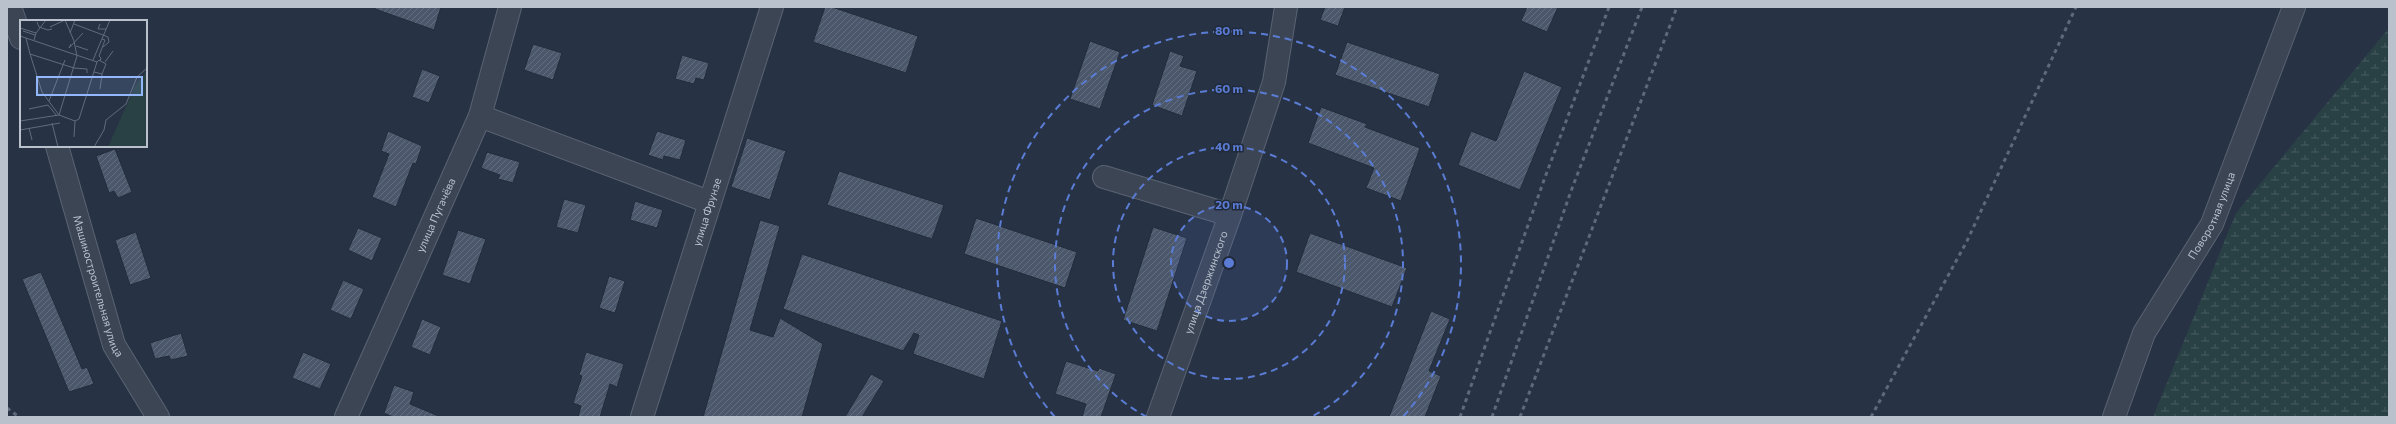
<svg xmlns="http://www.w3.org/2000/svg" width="2396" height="424" viewBox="0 0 2396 424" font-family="Commissioner,sans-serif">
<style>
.wetland{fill:url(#wetland-marsh)}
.building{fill:url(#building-hatch);stroke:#222c3b}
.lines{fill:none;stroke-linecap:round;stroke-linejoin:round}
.minor-casing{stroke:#5a6371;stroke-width:24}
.minor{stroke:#3c4554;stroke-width:22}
.rail{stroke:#5e697b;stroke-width:3;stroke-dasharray:4 4;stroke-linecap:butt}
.ring{fill:none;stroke:#5b7cd4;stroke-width:2;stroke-dasharray:7 5}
.labels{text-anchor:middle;stroke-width:3;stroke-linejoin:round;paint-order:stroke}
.street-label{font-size:11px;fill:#b9c1cd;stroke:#202a3a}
.inset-road{fill:none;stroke:#616c7b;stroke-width:1}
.view{fill:#92b7fa;fill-opacity:0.15;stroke:#92b7fa;stroke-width:2}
.inset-edge{fill:none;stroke:#b9c1cd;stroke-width:2}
.centre{fill:#5b7cd4;stroke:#202a3a;stroke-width:2}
.ring-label{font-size:12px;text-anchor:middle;font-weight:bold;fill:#5b7cd4;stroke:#202a3a;stroke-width:3;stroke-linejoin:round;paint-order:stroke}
</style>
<defs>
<pattern id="wetland-marsh" width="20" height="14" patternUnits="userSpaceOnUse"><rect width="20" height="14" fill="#294145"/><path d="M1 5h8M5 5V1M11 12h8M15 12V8" fill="none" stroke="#465b5f"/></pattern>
<pattern id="building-hatch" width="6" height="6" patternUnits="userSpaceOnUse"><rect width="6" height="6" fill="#4b576b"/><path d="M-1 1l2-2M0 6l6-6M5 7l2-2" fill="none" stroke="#636d7f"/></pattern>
</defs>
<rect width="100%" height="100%" fill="#273345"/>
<!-- wetland -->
<path class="wetland" d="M2389,28V417H2153L2236,213Z"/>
<!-- building -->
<path class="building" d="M376,7H441L434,30L375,9Z
M825,7H832L918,36L906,73L813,42Z
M1325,7H1345L1338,26L1320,20Z
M1527,7H1558L1547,32L1521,21Z
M1090,41L1120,52L1100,109L1070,99Z
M1347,42L1440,74L1429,107L1335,75Z
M533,44L562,53L553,80L524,70Z
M1170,51L1184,56L1180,66L1197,71L1182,116L1152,105Z
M682,55L709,63L704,80L696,78L694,84L675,79Z
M422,69L440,76L429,103L412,97Z
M1524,71L1562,87L1520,190L1458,165L1471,131L1496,141Z
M1321,107L1367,124L1365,127L1420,148L1401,201L1366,188L1374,168L1308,143Z
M388,131L422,146L416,164L413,163L396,207L372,197L389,154L381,151Z
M657,131L686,140L680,160L664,156L663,160L648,155Z
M747,138L786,151L770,200L731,187Z
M115,149L132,192L118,198L114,191L109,193L96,156Z
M487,152L520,162L513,183L498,179L500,175L481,168Z
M839,171L944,205L932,239L827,205Z
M564,199L586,205L578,233L556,227Z
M635,201L663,210L657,228L630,220Z
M976,218L1077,252L1065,288L964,254Z
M760,220L780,226L750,330L773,337L780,318L823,344L802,417H703Z
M1153,227L1187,238L1157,331L1123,320Z
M358,228L382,238L372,261L348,250Z
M458,230L486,239L470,284L442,275Z
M136,232L151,278L130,285L115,240Z
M1310,233L1407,268L1392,307L1296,272Z
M802,254L1002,321L984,379L913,354L919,335L914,333L903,351L783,309Z
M41,272L82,369L87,367L94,384L69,392L22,279Z
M609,276L625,281L615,313L599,308Z
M343,280L364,289L351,319L330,310Z
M1431,311L1450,319L1429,371L1441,376L1425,417H1389Z
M422,319L441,327L430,355L411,347Z
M181,333L188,356L171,360L169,356L155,359L150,343Z
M303,352L331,364L320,389L292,378Z
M586,352L624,364L617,387L610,384L600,417H578L581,406L573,403L582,376L579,375Z
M1066,361L1098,371L1099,368L1116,374L1101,417H1082L1086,404L1055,394Z
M871,374L884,381L862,417H845Z
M394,385L414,392L410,404L441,417H393L384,413Z"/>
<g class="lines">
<defs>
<g id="minor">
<path d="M10,7L21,38"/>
<path d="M480,116L709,202"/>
<path id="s1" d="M57,146L114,345L158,417"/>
<path d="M1104,177L1230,215"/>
<path id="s2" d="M346,417L480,116L510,7"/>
<path id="s3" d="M642,417L772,7"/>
<path id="s4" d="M1158,417L1230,215L1274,82L1286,7"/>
<path id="s5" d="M2114,417L2144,333L2212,224L2294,7"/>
</g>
</defs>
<!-- minor casing -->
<use href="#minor" class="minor-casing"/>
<!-- minor -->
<use href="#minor" class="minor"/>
<!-- rail -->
<path class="rail" d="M7,408L19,417
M1460,417L1544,180L1609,7
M1492,417L1571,191L1642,7
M1520,417L1677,7
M1871,417L1967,241L2076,7"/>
</g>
<!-- distance rings -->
<circle cx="1229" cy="263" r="58" fill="#5b7cd4" fill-opacity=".12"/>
<g class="ring">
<circle cx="1229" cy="263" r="58"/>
<circle cx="1229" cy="263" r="116"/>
<path d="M1147 417A174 174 0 1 1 1311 417"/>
<path d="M1055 417A232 232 0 1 1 1403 417"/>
</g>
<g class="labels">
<!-- street labels -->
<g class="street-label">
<text dy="4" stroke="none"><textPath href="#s3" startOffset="215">улица Фрунзе</textPath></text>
<text dy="4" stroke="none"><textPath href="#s2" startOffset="221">улица Пугачёва</textPath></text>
<text dy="4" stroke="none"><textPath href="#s5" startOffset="225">Поворотная улица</textPath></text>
<text dy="4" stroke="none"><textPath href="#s4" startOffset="143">улица Дзержинского</textPath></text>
<text dy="4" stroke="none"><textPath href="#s1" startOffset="146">Машиностроительная улица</textPath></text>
</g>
</g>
<!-- overview -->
<g transform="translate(20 20)">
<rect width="127" height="127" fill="#273345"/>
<path d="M127,51V127H88L115,66Z" fill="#294145"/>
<path class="inset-road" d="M17,2L19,7L28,10L32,9M54,4L83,15M80,4L78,9H86M30,7L45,0M0,8L16,13L14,20M3,11L15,15M16,13L26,0H32M50,13L55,0M83,15L88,17L89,22L83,27M0,16L77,42M6,18L10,34L54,48L67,49V53M51,24L49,28L63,13M56,26L68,30M10,34L22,72L39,95M73,40L90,0M80,41L81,38L79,36L85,20L82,19M85,42L93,31M74,52L82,54L86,44L79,40L77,42M80,69L82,54M29,81L45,40M9,89L28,85L37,96M39,95L57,36L54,21L45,0M39,95L55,101L59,99L77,42M0,101L39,95M32,103L38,127M9,108L12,120M0,110L40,103M54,117L55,101M74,127L84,110L86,100L106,84L117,57L127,48"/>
<path class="view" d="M17,57H122V75H17Z"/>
<rect width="127" height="127" class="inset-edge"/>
</g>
<circle cx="1229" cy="263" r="6" class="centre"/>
<g class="ring-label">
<text x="1229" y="35">80 m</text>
<text x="1229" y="93">60 m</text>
<text x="1229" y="151">40 m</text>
<text x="1229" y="209">20 m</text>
</g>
<!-- border -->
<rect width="2396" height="424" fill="none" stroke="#b9c1cd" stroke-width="16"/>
</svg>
